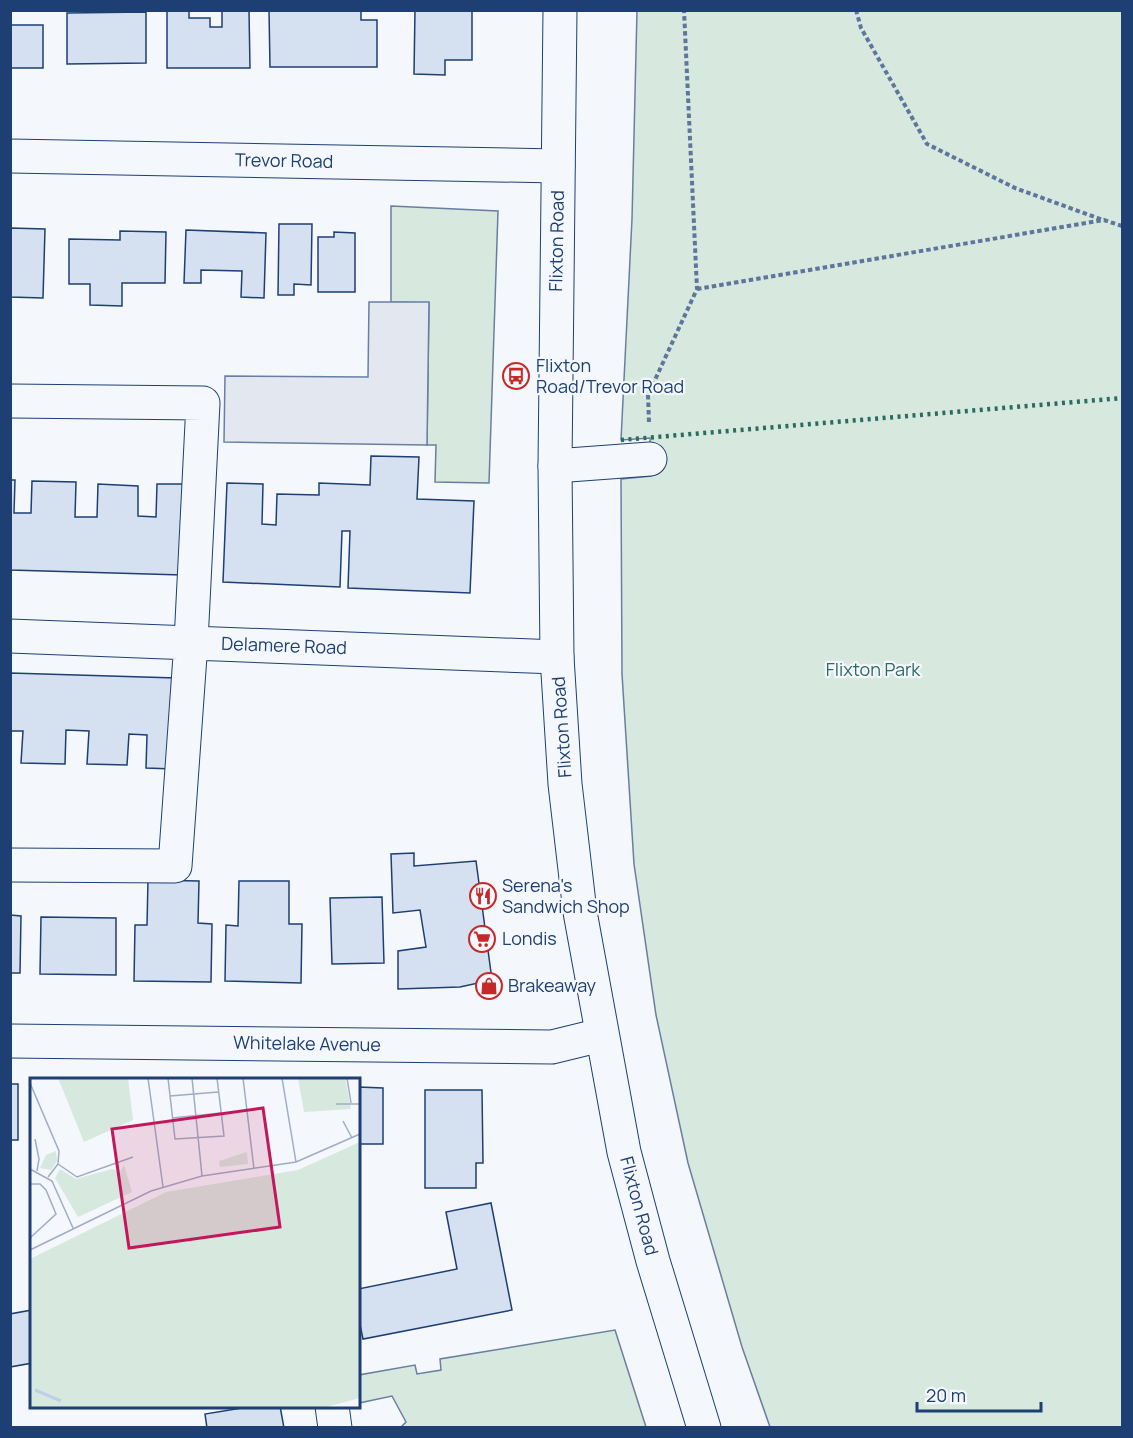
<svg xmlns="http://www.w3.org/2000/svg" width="1133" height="1438" viewBox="0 0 1133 1438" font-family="Manrope,sans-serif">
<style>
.green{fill:#d7e8df;stroke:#687fa3;stroke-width:1.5}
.parking{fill:#e3e8f0;stroke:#687fa3;stroke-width:1.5}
.building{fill:#d5e0f0;stroke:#1d3f73;stroke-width:1.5}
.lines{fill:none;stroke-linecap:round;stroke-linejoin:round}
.minor-casing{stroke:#1d3f73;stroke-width:35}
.major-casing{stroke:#1d3f73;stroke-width:35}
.path{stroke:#5e769c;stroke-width:4;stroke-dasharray:4.5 3;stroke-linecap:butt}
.minor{stroke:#f4f7fb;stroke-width:33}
.major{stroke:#f4f7fb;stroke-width:33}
.hedge{stroke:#2c6c60;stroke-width:4.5;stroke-dasharray:3 4.5;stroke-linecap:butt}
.labels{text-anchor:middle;stroke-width:4.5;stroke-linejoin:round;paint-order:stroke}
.street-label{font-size:18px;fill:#1d3f73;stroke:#f4f7fb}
.poi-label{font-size:18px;fill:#1d3f73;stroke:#f4f7fb;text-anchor:start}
.park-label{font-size:18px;fill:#2c6c60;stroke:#f4f7fb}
.inset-river{fill:none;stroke:#bed0e5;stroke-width:3}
.inset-road{fill:none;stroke:#9eadc5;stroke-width:1.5}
.view{fill:#c2185b;fill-opacity:0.15;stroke:#c2185b;stroke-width:3}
.inset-edge{fill:none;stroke:#1d3f73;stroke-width:3}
</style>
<rect width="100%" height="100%" fill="#f4f7fb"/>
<!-- green -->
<path class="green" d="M637,11H1122V1427H770L742,1347L688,1163L656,1015L634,864L622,674L621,479L651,476L650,438L621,440L632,219Z
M391,206L498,211L489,483L435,482L436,445H427L429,303L391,302Z
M615,1330L646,1427H401L406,1422L392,1396L359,1403V1375L415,1365L417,1374L441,1370L440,1359Z"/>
<!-- parking -->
<path class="parking" d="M369,302H429L427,445L224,442L225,376L368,377Z"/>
<!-- building -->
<path class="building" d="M222,10H249L250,68H167V11H189V18H210V27H222Z
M269,10H361V20H377V67H270Z
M415,10H472V60H445V75L414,74Z
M146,12V63L67,64V13Z
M10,25H43V68H10Z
M279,224H312L311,285L294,284V295H278Z
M10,228L45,229L43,298L10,297Z
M186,230L266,233L264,298L241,297L242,271L201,270V283H184Z
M120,231L166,232L165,283H122V306L90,305V284H69V239L120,240Z
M334,232L355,233V292H318V237H334Z
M371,456L419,457L417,499L474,501L470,593L348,588L350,531H342L340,587L223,582L227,483L263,484L262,524L276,525L277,494L319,495V483L370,485Z
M10,480H15L14,513H31L32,481L76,482L75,517H97L98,484L138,486V516L156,517L157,484H184L182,575L10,570Z
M10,673L176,678L173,769L146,768L147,735L129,734L127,765L87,764L89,731L66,730L65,764L21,763L23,731H10Z
M414,853V866L476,861L492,980L460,987L398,989V951L426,947L420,910L393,913L391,854Z
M148,880L199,881L198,923L212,924L211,982L134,981L135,925H147Z
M239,881H289V924H302L301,983L225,981L226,925L238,926Z
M382,897L384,963L332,964L330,898Z
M10,915L21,916L20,973H10Z
M41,917L116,918V975L40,974Z
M10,1084H18V1140H10Z
M358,1087L383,1088V1144H358Z
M425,1090H482L483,1163H476V1188H425Z
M491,1203L512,1310L363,1339L358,1315V1289L457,1269L446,1212Z
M32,1310V1363L10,1367V1314Z
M254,1406H280L284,1428H207L205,1414Z"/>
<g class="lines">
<defs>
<path id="minor" d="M10,156L558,166
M10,401L203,403L191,642L175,866L10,865
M555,466L650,459
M10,636L557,657
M10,1041L552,1047L601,1035
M332,1406L335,1428"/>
<path id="major" d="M560,10L555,466L557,657L565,784L580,912L624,1152L653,1261L704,1428"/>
</defs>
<!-- minor casing -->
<use href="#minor" class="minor-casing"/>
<!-- major casing -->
<use href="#major" class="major-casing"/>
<!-- path -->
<path class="path" d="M856,10L861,28L927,144L1015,188L1103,220
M697,289L1104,220L1122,226
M649,422L648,395L697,289L684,10"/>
<!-- minor -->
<use href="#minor" class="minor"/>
<!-- major -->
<use href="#major" class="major"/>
<!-- hedge -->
<path class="hedge" d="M621,440L1122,398"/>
</g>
<!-- icons -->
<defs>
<symbol id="bus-ring" viewBox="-11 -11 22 22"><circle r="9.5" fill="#f4f7fb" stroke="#c62828" stroke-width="1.5"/><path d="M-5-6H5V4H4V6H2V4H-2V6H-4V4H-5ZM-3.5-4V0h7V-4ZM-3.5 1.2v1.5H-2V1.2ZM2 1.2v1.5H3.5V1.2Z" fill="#c62828"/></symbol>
<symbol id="restaurant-ring" viewBox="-11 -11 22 22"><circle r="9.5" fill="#f4f7fb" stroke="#c62828" stroke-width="1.5"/><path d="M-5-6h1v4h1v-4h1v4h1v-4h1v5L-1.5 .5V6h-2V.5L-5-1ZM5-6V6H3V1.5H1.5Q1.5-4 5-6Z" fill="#c62828"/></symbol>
<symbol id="supermarket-ring" viewBox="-11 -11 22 22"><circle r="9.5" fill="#f4f7fb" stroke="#c62828" stroke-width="1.5"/><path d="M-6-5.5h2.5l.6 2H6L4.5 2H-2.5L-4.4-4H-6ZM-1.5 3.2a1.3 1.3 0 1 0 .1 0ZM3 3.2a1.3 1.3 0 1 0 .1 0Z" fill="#c62828"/></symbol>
<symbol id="shop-ring" viewBox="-11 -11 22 22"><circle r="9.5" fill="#f4f7fb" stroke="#c62828" stroke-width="1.5"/><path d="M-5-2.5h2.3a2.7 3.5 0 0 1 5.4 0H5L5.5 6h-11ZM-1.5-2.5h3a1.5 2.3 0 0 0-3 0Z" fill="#c62828"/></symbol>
</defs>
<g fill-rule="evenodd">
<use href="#bus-ring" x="501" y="361" width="30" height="30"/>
<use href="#restaurant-ring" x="468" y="881" width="30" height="30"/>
<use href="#supermarket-ring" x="467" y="924" width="30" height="30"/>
<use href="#shop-ring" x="474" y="971" width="30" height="30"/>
</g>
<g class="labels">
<!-- street labels -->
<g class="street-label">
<text transform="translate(284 161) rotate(1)" y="6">Trevor Road</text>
<text transform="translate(557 241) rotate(-89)" y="6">Flixton Road</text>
<text transform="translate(284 646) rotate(2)" y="6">Delamere Road</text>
<text transform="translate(562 727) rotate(-94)" y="6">Flixton Road</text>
<text transform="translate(307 1044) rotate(1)" y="6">Whitelake Avenue</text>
<text transform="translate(639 1206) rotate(75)" y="6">Flixton Road</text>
</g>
<!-- poi labels -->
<g class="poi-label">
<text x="536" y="372">Flixton<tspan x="536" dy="21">Road/Trevor Road</tspan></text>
<text x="502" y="892">Serena's<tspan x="502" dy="21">Sandwich Shop</tspan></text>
<text x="502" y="945">Londis</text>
<text x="508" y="992">Brakeaway</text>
</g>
<!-- park labels -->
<g class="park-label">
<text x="873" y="676">Flixton Park</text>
</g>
</g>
<!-- overview -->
<g transform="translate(30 1078)">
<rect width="330" height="330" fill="#f4f7fb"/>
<path d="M28,0H98L103,42L54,64ZM268,0H315L321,31L274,34ZM330,64V320L292,330H0V181L136,114L268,92ZM26,73L27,83L21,92L10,90L16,77ZM217,74L218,86L190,89L189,83ZM94,87L102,114L48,139L25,100L30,91L46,101L82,91L90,94Z" fill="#d7e8df"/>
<path class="inset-river" d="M5,312L31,323"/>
<path class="inset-road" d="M118,0L133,109M138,0L145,61L194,58L187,0M162,0L172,98M213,0L224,91M252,0L266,84M317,0L321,25M0,5L29,73L28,86L18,99M140,18L188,14M306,26H330M142,40L191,35M313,43L322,60M5,61L9,81L7,93M28,86L47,99L103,79M0,91L22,103L43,150M0,106H10L16,112L26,136L0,160M0,172L121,113L172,98L266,84L330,56"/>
<path class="view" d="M233,30L250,149L99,170L82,51Z"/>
<rect width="330" height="330" class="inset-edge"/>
</g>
<!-- border -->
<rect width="1133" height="1438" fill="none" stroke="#1d3f73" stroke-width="24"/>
<!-- scale -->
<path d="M917 1402v9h124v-9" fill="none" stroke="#1d3f73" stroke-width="3"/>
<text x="926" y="1402" font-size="18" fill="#1d3f73" stroke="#f4f7fb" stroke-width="4.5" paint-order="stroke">20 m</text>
</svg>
